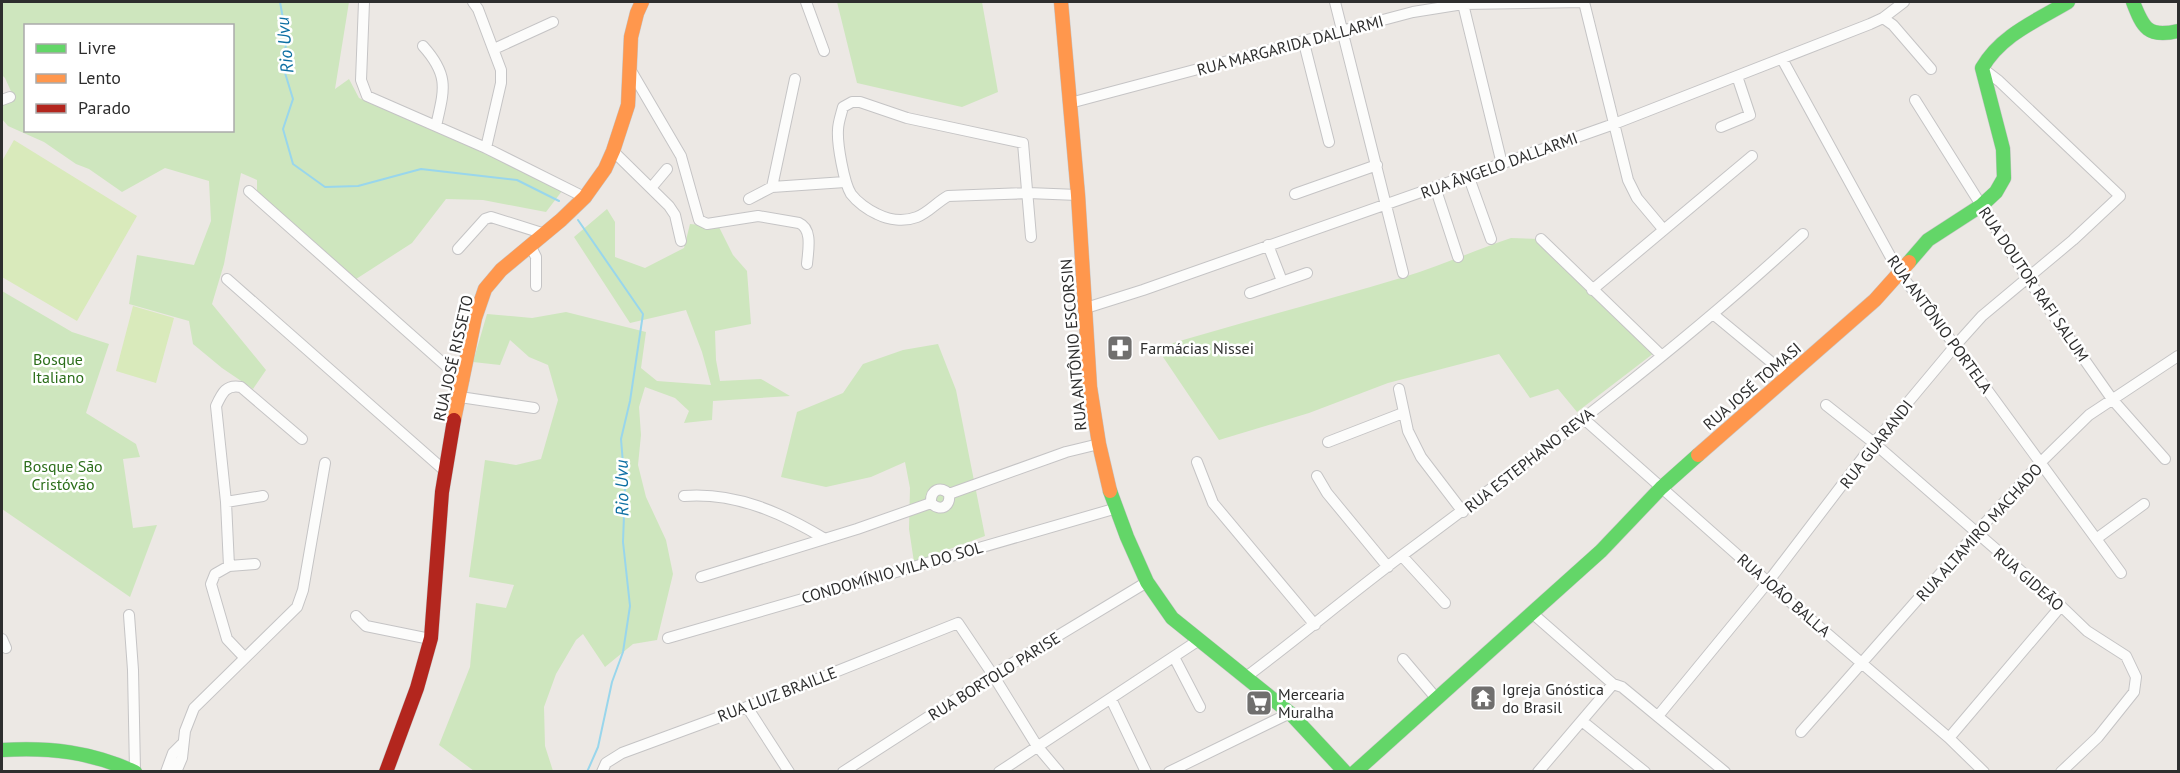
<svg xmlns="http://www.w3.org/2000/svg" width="2180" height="773" viewBox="0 0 2180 773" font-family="'PT Sans',sans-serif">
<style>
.green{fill:#cee6be;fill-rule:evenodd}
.pitch{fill:#d9eabb}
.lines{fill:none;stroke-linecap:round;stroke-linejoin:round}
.stream{stroke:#99d6ec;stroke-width:2}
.street-casing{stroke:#c5c4c5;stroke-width:12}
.fast-casing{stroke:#c5c4c5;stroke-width:15}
.slow-casing{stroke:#c5c4c5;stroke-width:15}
.jam-casing{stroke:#c5c4c5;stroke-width:15}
.street{stroke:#fcfcfb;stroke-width:10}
.fast{stroke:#63d668;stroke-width:14}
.slow{stroke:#ff974d;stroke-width:14}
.jam{stroke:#b3261e;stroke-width:14}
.labels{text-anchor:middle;stroke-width:5;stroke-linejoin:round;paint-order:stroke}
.street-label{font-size:16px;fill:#2e2e2e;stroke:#fff}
.poi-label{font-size:16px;fill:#2e2e2e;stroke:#fff;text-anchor:start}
.park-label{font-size:16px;fill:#2c6e1b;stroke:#fff}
.water-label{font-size:18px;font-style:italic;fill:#0d6fa3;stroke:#fff}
</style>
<rect width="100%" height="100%" fill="#ece8e4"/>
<!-- green -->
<path class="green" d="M2,2H349L335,89L349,79L359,98L525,171L562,191L546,212L483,200L446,199L412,243L353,281L257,192V180L241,173L224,264L212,304L266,370L253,389L222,368L193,344L189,321L129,304L137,255L194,265L211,221L209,181L165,168L122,192L89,169L76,164L44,142L8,126L2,119V105L14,98L5,78L2,75ZM26,26H232V130H26Z
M837,2H982L998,92L962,107L857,83Z
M607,209L615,222V257L645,268L684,248L690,224L719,227L733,255L747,271L751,324L715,331L716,360L720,381L761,379L790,396L713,401L712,420L684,423L689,411L675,398L645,387L639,407L641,435L638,465L646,497L666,540L673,574L657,640L633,644L605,667L583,634L576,640L556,674L544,707L545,746L553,771H474L439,745L470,667L476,603L506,608L514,585L469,577L485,460L516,465L541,459L558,400L548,365L529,357L510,340L500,365L473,362L487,314L532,318L566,312L646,332L641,368L657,381L711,385L702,352L686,310L630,323L574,237Z
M1511,238L1541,239L1654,353L1577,412L1558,389L1530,398L1499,354L1388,383L1309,413L1219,440L1157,348C1239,323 1321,302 1404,277C1441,266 1475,250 1511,238Z
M2,291L72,332L109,344L86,413L136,444L140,457L123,459L133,528L157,525L130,597L2,509Z
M938,344L956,390L985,536L914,562L909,529L910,488L905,462L871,477L826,487L781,477L797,412L843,393L863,364L903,350Z"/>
<!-- pitch -->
<path class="pitch" d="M14,140L137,216L77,321L2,277V161Z
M133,306L174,318L156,383L116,371Z"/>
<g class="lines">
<!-- stream -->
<path class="stream" d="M280,2L287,41L282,63L293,99L283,129L293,164L325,187L358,186L421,169L517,180L559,201
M578,220L643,314L630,401L621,439L625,489L623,542L630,606L623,652L612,682L598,747L587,772"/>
<defs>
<path id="street" d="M364,2L361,80L367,96L486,148L586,198
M473,2L478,9L501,70V83L486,148
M806,2L824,51
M1335,2L1403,273
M1584,2L1628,180L1637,198L1663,229
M1463,4L1502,164
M1883,18L1893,25L1931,69
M1304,43L1329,142
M423,46C450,76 444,90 436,126
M494,49L553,22
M1782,59L1900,274L1931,313L2121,573
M630,69L681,156L699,220L707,224L758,216L799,223C813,229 808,251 807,264
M2,100L10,97
M1915,100L2027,278L2112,399L2165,459
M1070,103L1413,12L1463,4L1584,2
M1721,127L1750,115L1737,76
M613,151L669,206L675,215L681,241
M1468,175L1491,239
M772,187L795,79
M1435,187L1458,257
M651,188L667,169
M249,191L454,373L464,379
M1295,194L1377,165
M749,199L772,187L845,182
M1031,237L1023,143L907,118L860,102H852L843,107C841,115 838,123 838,130C837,144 844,183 851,194C857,202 868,210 877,214C889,220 904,222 917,217C928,213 937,202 948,196L1028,193L1078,195
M1541,239L1661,355
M530,245L536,257V286
M1268,245L1282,281
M458,249L485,219L491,217L545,234
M227,279L445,471
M1592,290L1752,156
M1250,293L1307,273
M1086,308L1143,290L1614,124L1870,24L1883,18L1904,2
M1713,314L1788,376
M1399,389L1408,431L1421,457L1463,512
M460,397L534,408
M1826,405L1874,443L2061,606L2087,631L2126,656L2136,677L2134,692L2098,737L2061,772
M1584,419L1795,606L1949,738L1984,772
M1328,442L1403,413
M1197,462L1213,503L1315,625
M1317,476L1327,493L1388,567
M949,494L1066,452L1099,444
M684,496C736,492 782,513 825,539
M226,502L263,496
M931,503C940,512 951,507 949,494
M931,503C930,490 941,485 949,494
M2096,539L2144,504
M1402,556L1445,603
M229,566L226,502L216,406C222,393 226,384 241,387L302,439
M701,577L857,529L931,503
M1532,613L1613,684L1622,687L1725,772
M129,615L133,670L135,771
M356,616L366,626L430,639
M668,638L1117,508
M2,639L6,648
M1174,657L1200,707
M245,658L227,639L211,584L215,574L229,566L255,564
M1403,659L1436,698
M1246,677C1298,638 1348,596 1400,557C1538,454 1677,351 1803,234
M1111,699L1146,772
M747,707L789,772
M1658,716L1768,582L1874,443L1955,346L1982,316L2073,240L2120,196L1999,81L1982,68
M1582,721L1645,772
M1801,732L1976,533L2040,463L2089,415L2178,356
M1949,738L2061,606
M166,772L173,753L182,744
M176,772L182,758L185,731L194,708L297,607L303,590L325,463
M602,772L606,763L622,753L747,707L958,623L993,675L1037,746L1059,772
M843,772L993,675L1147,582
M999,772L1199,640
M1169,772L1290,713
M1538,772L1613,684"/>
<path id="fast" d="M2133,2C2143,28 2148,38 2178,31
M1909,262L1928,240L1982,205L1996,192L2004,178L2003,149L1982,68C2001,35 2036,21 2068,2
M1110,491L1127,537L1147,582L1172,618L1290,713L1345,772
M2,750C50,747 91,752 135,772
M1355,772L1601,551L1661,488L1698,455"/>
<path id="slow" d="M1061,2L1078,195L1090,387L1099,444L1110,491
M454,420L475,318L485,289L501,270L561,220L585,197L605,169L613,151L628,105L631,37L637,13L642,2
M1698,455L1875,300L1909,262"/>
<path id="jam" d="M386,772L417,688L431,638L442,492L454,420"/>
</defs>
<!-- street casing -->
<use href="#street" class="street-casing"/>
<!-- fast casing -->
<use href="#fast" class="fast-casing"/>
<!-- slow casing -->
<use href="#slow" class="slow-casing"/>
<!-- jam casing -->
<use href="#jam" class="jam-casing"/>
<!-- street -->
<use href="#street" class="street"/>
<!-- fast -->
<use href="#fast" class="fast"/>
<!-- slow -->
<use href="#slow" class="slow"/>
<!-- jam -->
<use href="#jam" class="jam"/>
</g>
<!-- icons -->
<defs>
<symbol id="pharmacy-square" viewBox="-11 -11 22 22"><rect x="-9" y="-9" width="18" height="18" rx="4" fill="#706f6e" stroke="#fff"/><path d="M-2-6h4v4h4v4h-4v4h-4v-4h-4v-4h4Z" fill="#fff"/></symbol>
<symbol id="temple-square" viewBox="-11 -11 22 22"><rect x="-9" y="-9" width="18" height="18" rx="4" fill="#706f6e" stroke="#fff"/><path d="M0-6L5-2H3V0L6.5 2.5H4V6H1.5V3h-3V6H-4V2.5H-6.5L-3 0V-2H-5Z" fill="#fff"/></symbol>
<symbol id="supermarket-square" viewBox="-11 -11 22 22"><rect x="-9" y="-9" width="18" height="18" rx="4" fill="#706f6e" stroke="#fff"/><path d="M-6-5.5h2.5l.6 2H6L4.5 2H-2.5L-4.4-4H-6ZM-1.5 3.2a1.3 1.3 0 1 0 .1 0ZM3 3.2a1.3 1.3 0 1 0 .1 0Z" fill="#fff"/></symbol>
</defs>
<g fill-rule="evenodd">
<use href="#pharmacy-square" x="1105" y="333" width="30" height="30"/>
<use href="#temple-square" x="1468" y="683" width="30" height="30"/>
<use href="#supermarket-square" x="1244" y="688" width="30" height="30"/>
</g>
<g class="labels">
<!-- street labels -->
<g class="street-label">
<text transform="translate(1290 45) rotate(-15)" y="6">RUA MARGARIDA DALLARMI</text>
<text transform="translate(1499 165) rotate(-20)" y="6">RUA ÂNGELO DALLARMI</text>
<text transform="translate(2034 284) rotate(56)" y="6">RUA DOUTOR RAFI SALUM</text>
<text transform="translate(1940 324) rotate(54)" y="6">RUA ANTÔNIO PORTELA</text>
<text transform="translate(1073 345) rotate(-95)" y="6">RUA ANTÔNIO ESCORSIN</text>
<text transform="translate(453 358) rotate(-77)" y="6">RUA JOSÉ RISSETO</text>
<text transform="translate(1752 386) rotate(-41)" y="6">RUA JOSÉ TOMASI</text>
<text transform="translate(1876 444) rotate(-52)" y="6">RUA GUARANDI</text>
<text transform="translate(1529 460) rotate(-38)" y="6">RUA ESTEPHANO REVA</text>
<text transform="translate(1979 532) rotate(-48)" y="6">RUA ALTAMIRO MACHADO</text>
<text transform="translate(892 572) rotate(-16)" y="6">CONDOMÍNIO VILA DO SOL</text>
<text transform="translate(2029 579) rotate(41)" y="6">RUA GIDEÃO</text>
<text transform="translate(1784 595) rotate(41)" y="6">RUA JOÃO BALLA</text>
<text transform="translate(994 676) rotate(-32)" y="6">RUA BORTOLO PARISE</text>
<text transform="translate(777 694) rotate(-21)" y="6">RUA LUIZ BRAILLE</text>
</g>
<!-- poi labels -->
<g class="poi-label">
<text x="1140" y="354">Farmácias Nissei</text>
<text x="1502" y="695">Igreja Gnóstica<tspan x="1502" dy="18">do Brasil</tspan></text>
<text x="1278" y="700">Mercearia<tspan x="1278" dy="18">Muralha</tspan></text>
</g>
<!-- park labels -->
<g class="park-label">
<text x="58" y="365">Bosque<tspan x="58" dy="18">Italiano</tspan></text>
<text x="63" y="472">Bosque São<tspan x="63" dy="18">Cristóvão</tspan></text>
</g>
<!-- water labels -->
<g class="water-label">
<text transform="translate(285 45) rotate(-95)" y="6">Rio Uvu</text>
<text transform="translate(622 488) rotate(-91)" y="6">Rio Uvu</text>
</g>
</g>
<!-- border -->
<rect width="2180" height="773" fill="none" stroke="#2e2e2e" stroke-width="6"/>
<!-- legend -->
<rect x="24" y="24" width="210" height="108" fill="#ffffff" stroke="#ababab" stroke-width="1.5"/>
<rect x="36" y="44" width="30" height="9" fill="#63d668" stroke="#ababab" stroke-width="1.5"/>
<text x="78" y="54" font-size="18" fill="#2e2e2e">Livre</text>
<rect x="36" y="74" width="30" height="9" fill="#ff974d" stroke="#ababab" stroke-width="1.5"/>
<text x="78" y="84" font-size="18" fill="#2e2e2e">Lento</text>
<rect x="36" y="104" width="30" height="9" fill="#b3261e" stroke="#ababab" stroke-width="1.5"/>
<text x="78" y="114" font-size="18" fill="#2e2e2e">Parado</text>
</svg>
